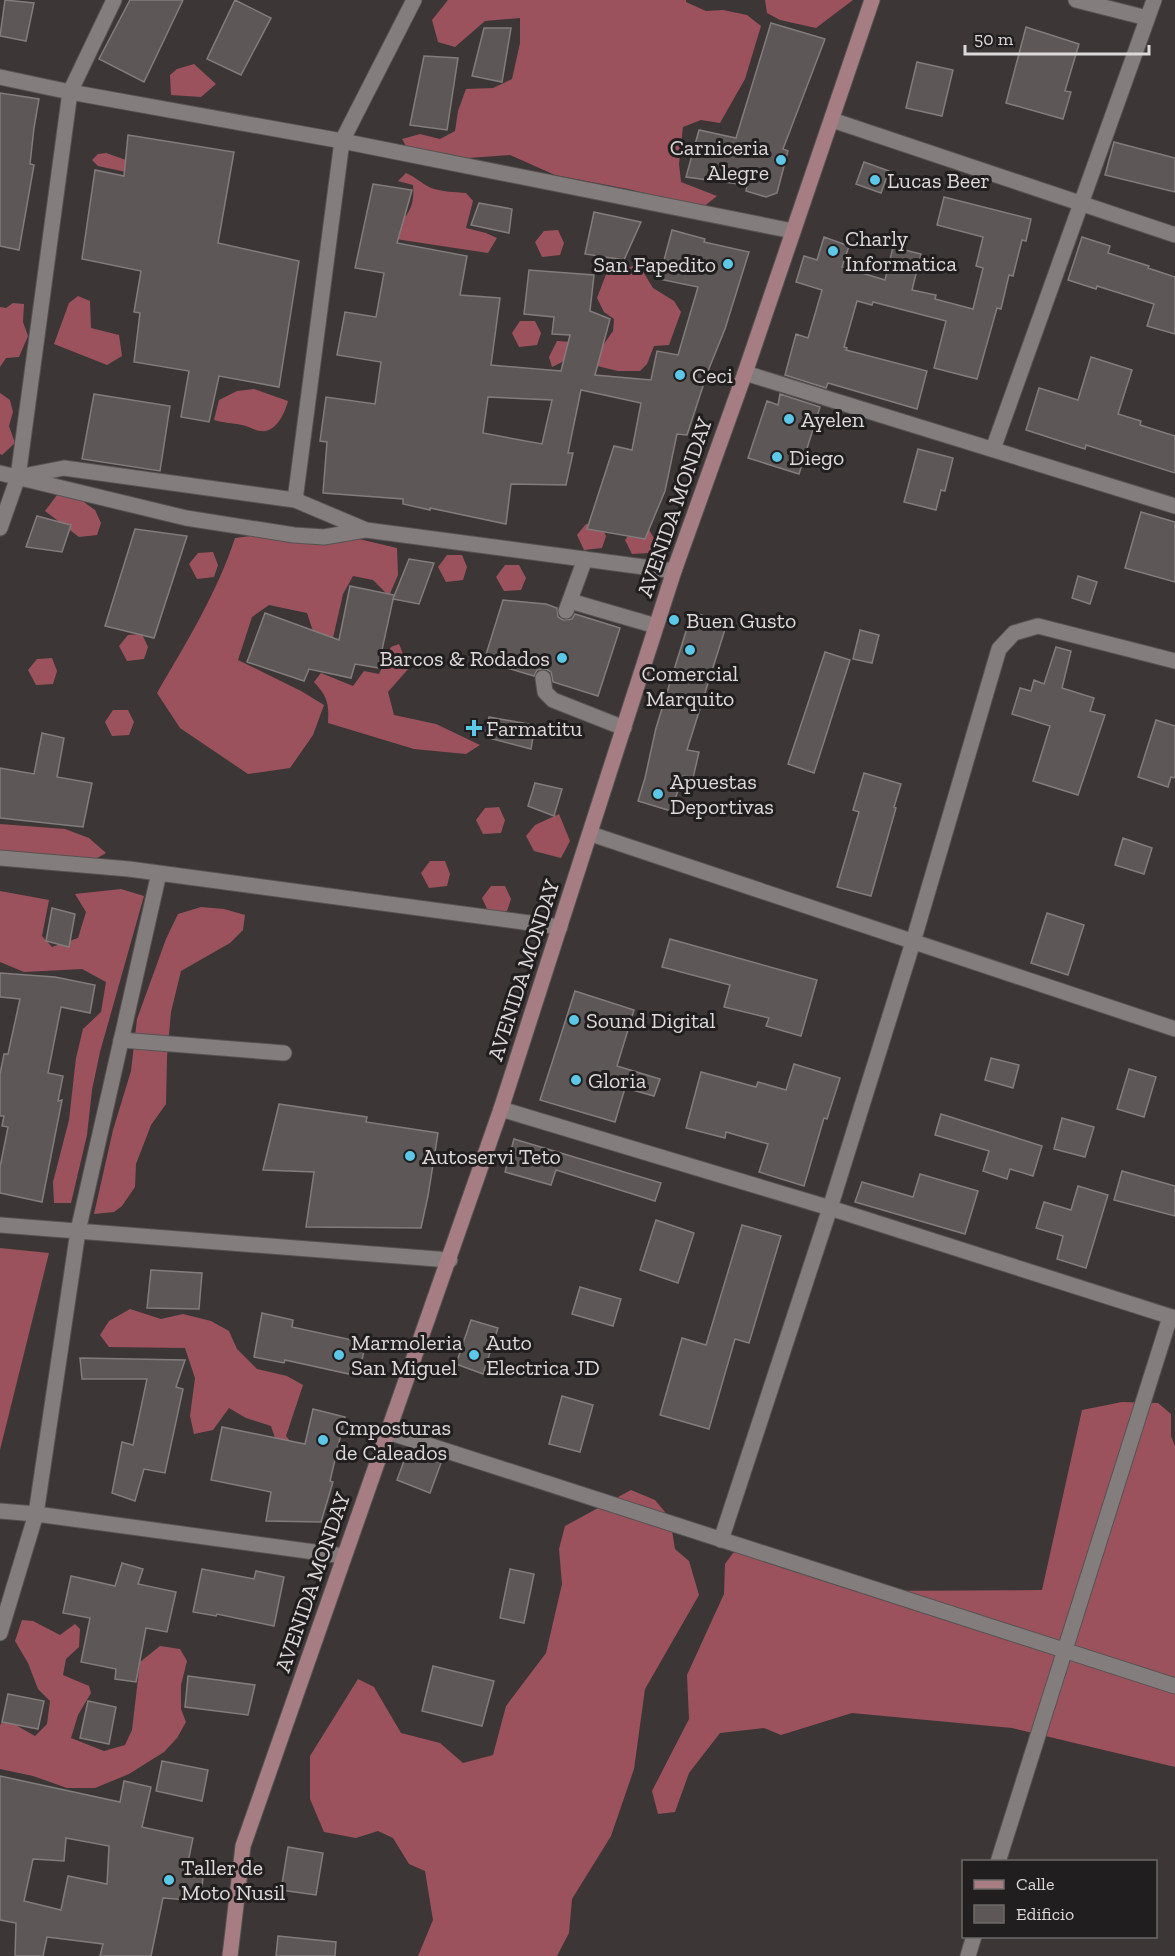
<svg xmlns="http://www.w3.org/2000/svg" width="1175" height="1956" viewBox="0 0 1175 1956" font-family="'Zilla Slab',serif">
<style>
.forest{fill:#9c525d}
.building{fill:#5e5758;stroke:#837c7d;stroke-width:1.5;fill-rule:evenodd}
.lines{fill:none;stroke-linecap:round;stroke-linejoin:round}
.lane-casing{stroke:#575253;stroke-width:17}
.street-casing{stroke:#575253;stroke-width:17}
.secondary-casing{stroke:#575253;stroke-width:17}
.lane{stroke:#847d7e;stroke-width:15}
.street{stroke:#847d7e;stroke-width:15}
.secondary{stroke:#a77d84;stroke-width:15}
.poi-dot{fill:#5dc7e8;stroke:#211e1f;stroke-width:2}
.labels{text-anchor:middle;stroke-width:6;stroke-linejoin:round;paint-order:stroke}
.poi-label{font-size:22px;fill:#ddd9da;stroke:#211e1f;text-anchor:start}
.street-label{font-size:22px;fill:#ddd9da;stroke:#211e1f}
</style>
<rect width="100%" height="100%" fill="#3c3637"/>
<!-- forest -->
<path class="forest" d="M448,0H686V2L706,11L723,10L747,15L761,26L745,79L720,123L701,120L683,127L679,164L681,182L717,196L702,208L628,189L555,175L510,155L454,159L409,151L402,139L420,134L440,139L455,131L458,111L466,89L493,88L512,79L520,43V18L485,21L455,47L438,42L432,20Z
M765,0H853L816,28L780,20L767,13Z
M194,64L216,84L201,97L171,95L170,75L177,69Z
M106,153L129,161L181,184L98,166L92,160L98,154Z
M406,173C416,177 422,184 431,188C442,192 455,192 466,193L473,201L466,228L486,233L497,238L488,253L389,238L371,212L406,216C413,206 414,197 413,185L398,181Z
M558,230L564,243L560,255L542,257L535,242L544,231Z
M610,264L624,268L639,265L653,288L674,301L681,312L669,345L654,346L647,364L640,371H618L568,359L552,367L549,357L557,341L604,344L613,331L614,319L604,312L597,298Z
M78,296L90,301L91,328L119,335L122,356L107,365L54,344L69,303Z
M13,303L24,304L23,322L28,336L19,357L6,358L0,367V307L6,308Z
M520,321H535L541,333L537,345L519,347L512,333Z
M254,389L288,401C285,413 276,433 261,431C255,431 249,426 242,425C232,423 224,423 214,420L219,400L237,391Z
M0,393L10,400L13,412L9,426L15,443L2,455L0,454Z
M63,487L95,510L101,523L97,535L79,537L45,511Z
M600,523L606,536L602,548L584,550L577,535L586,524Z
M634,528H648L655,540L650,553L632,554L625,540Z
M266,534L313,544L359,539L397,548L398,575L389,596L373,580L353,576L343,594L333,638L316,640L307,613L269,605L252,617L238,660L301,691L324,705L313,735L290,768L248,774L180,728L157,693C186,643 217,593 235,538Z
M213,552L218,565L214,577L197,579L189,564L198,553Z
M447,555H462L467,567L463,580L446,582L438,567Z
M505,565H519L526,578L521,590L504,591L496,577Z
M142,634L148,647L144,659L127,661L119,646L128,635Z
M399,644L409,668L388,692L394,715L436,724L480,745L466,754L414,749L328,723C329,704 328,697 314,682L321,673L353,686L364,671L379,674L391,647Z
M52,658L57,671L53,684L36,685L28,670L37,659Z
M113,710H128L134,722L129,735L112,736L105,722Z
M499,807L505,820L501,833L483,834L476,820L485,808Z
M559,814L570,841L561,858L534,851L526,836L535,825Z
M0,824L65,829L89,838L106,853L92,861L0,859Z
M430,861H445L450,874L447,886L429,888L421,873Z
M491,886H505L511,899L507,911L489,913L482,898Z
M121,889L144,896L100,1052L92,1090L87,1135L71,1203H54L53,1182L69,1120L76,1058L83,1029L101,1012L106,982L82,969L24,972L0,962V891L49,900L42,936L52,947L78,938L86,912L75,894Z
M201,907L224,909L245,915L243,930L230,943L181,971L171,1012L167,1057L166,1104L151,1125L136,1164L135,1187L122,1206L114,1212L94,1214L113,1130L131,1071L137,1019L166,939L178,914Z
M0,1248L49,1253L0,1450Z
M130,1309L161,1319L183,1314L211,1321L229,1331L237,1349L257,1369L287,1376L303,1385L286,1436L294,1446L279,1450L271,1426L246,1418L229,1408L213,1430L194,1434L190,1416L195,1378L185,1348L109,1347L100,1335L109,1321Z
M1122,1402L1158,1403L1171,1414V1436L1175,1446V1767L1012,1728L852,1713L781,1735L764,1728L720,1733L689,1773L675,1812L658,1814L652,1791L689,1719L687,1675L724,1594L725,1564L733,1553L746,1547L856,1591L1042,1590L1082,1410Z
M631,1490L655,1500L670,1518L675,1549L689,1561L699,1595L645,1689L634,1769L611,1836L572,1899L569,1933L557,1956H418L433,1920L425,1871L409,1864L393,1838L378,1831L356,1838L324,1832L310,1799V1756L358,1679L374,1687L401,1733L440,1743L463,1763L493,1755L506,1706L546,1653L562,1584L559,1549L565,1526Z
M22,1620L33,1621L60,1635L75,1624L80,1629L79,1647L66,1659L63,1675L89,1686L91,1693L78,1715L71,1738L104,1751L125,1745L132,1730L140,1662L160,1646L180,1649L187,1661L181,1685V1709L186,1722L177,1738L164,1752L129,1774L95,1788H67L33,1776L0,1769V1725L2,1722L14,1724L35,1736L47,1724L50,1701L38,1689L28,1663L15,1641Z"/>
<!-- building -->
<path class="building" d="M5,0L34,3L26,41L0,36Z
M130,0H183L144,82L99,59Z
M235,0L271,18L241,75L207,59Z
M771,23L825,39L783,149L788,151L777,193L766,197L746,191L747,185L686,177L699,130L736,138Z
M1026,27L1079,44L1065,91L1071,92L1063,119L1006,103Z
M484,28H511L502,82L472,76Z
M424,56L458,58L447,130L410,125Z
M917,62L953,70L942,116L906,108Z
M0,93L39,99L34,128L30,164L34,165L19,250L0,246Z
M128,135L234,152L218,243L299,261L279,387L219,376L209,422L181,417L189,371L134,362L140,313L134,312L141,271L82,259L95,170L124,176Z
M1114,142L1175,158V192L1105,175Z
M864,162L889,171L881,193L856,184Z
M373,184L412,190L397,243L467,256L460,295L500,298L491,365L561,371L570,335L552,334L554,317L524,314L529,270L594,275L590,311L610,319L595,375L651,380L657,351L678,355L698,287L659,279L672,230L705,239L704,242L749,252L725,329L708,371L687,435L677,434L665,491L645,539L587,529L614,446L632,450L641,403L581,390L568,453H573L566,485L511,484L506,524L430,508V510L403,504V499L323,493L327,442L320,441L326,397L375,404L381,362L337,355L345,312L376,317L384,273L355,268ZM488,397L552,400L542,444L483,433Z
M944,197L1031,219L1026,241L1022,240L1013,276L1009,275L1001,309L997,308L977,379L934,368L946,321L873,302L872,305L857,301L844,347L847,348L846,350L927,371L917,409L828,383L826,388L785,375L796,334L808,338L822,290L796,282L804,256L817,260L824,237L849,246L842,267L885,280L893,247L921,254L912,290L936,295L935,299L973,309L983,268L976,266L983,237L937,225Z
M479,203L512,209L509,233L471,225Z
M594,212L641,222L624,260L585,254Z
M1082,237L1110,246L1108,253L1149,266L1148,268L1175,277V334L1147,326L1154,304L1097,286L1096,289L1068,280Z
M1091,357L1132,370L1118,414L1141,421L1140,425L1175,436V473L1086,445L1085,449L1026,430L1039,388L1078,400Z
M94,394L170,406L160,471L82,459Z
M780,394L820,407L799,474L748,458L767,401L778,405Z
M918,449L953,458L945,491L941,490L936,510L904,502Z
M1141,512L1175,522V582L1125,568Z
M37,516L71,525L62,552L26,547Z
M135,529L187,536L154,638L105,626Z
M409,559L434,563L419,604L393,599Z
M1078,576L1097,582L1090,604L1072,598Z
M350,586L394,595L378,668L355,664L351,678L309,669L304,681L247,662L265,613L339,640Z
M503,600L546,604L557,608L558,617L563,620L572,619L575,614L620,628L598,696L553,682L551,672L546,669L537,670L534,676L484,661Z
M692,612L727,623L687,750L699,752L693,778L683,776L671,811L638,801L645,778L656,728Z
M860,630L879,635L872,663L853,659Z
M1056,647L1071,651L1062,688L1094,698L1090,711L1105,715L1078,795L1033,781L1050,726L1012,714L1020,688L1031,691L1034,680L1044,684Z
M825,652L850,660L814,773L788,764Z
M489,717L535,725L531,749L485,737Z
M1156,720L1175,726V778L1171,777L1168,787L1138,777Z
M42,733L64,738L57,777L92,783L83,827L0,818V768L34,774Z
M864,773L901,784L894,807L896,808L871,896L837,887L859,812L853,810Z
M535,783L562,789L554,816L528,806Z
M1123,838L1152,848L1144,874L1115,865Z
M52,908L75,914L69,947L46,941Z
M1047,913L1084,925L1068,975L1031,963Z
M670,939L817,980L801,1036L766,1026L769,1018L724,1007L730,985L662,967Z
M0,973L55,977L95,985L90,1013L61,1007L48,1073L63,1076L58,1101L62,1100L42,1202L0,1193V1167L8,1127L2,1126L4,1116H0V1074L4,1054H8L20,999L0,997Z
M575,991L634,1010L617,1066L660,1079L654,1096L625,1088L615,1122L540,1100Z
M991,1058L1019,1065L1013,1088L985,1080Z
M794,1064L840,1078L827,1119L824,1118L804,1186L759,1172L768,1144L726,1132L725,1138L686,1128L701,1072L756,1087L758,1082L786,1090Z
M1129,1069L1156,1077L1144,1117L1117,1109Z
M279,1104L367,1117L366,1122L438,1133L428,1196L421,1228L306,1227L314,1172L263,1170Z
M941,1114L1042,1146L1033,1176L1010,1169L1007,1179L983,1171L989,1151L935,1135Z
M1062,1118L1094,1127L1085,1157L1054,1149Z
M514,1139L661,1183L655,1201L556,1170L551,1185L505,1172Z
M1122,1171L1175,1186V1216L1114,1200Z
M920,1174L978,1191L965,1234L855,1202L862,1182L913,1197Z
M1078,1186L1108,1195L1086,1268L1057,1259L1063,1236L1036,1228L1044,1202L1071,1210Z
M656,1220L694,1233L678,1283L640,1270Z
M742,1225L781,1236L749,1343L735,1339L709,1429L660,1415L682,1338L706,1345Z
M151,1270L202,1273L199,1309L147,1308Z
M580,1287L621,1299L613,1326L572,1314Z
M262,1313L293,1320L292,1327L366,1343L358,1376L285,1360L284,1363L254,1357Z
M471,1320L498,1328L483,1374L456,1364Z
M80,1358L185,1360L176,1387L183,1389L165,1473L144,1469L135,1501L112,1493L122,1442L133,1445L147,1379H82Z
M562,1396L593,1405L580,1452L549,1444Z
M313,1409L345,1417L330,1481L333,1482L321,1522L266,1521L271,1492L211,1480L222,1427L305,1444Z
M408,1450L441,1463L430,1493L397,1480Z
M122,1563L143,1569L138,1584L176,1592L167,1632L146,1628L136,1682L115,1679L116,1669L81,1662L90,1618L63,1613L71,1576L115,1586Z
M202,1569L254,1579L256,1571L284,1577L274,1626L217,1614L216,1616L193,1612Z
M510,1569L534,1574L524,1623L500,1618Z
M433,1666L494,1681L482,1726L422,1711Z
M188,1676L255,1685L248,1715L185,1707Z
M8,1694L44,1701L38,1729L2,1722Z
M88,1701L116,1707L109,1744L80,1738Z
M162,1761L208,1770L202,1801L156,1791Z
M0,1776L120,1802L124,1781L151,1787L142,1827L193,1838L188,1862L204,1864L201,1901L163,1898L151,1956H100L103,1944L47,1937L43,1956H15L16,1923L0,1920ZM66,1838L109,1846L107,1884L68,1876L61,1910L24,1901L33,1859L64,1861Z
M288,1847L323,1853L316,1895L281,1890Z
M278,1936L336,1942L335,1956H276Z"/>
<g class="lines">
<defs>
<path id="lane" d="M570,601L656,626
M566,611L585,559
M543,678L545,692L553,700L624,728
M121,1040L284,1053"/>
<path id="street" d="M1076,0L1147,18
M0,77L70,92L342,141L793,231
M832,120L1175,235
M745,373L1175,506
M993,449L1154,0
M0,473L186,518L294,535L324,537L365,530
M18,477L64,468L295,500L366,530L674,571
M295,500L342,141L414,0
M0,528L18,477L70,92L114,0
M591,834L1175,1029
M0,858L129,869L560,927
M501,1109L830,1208L1175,1318
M0,1225L450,1260
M388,1432L1175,1686
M0,1511L36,1514L344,1556
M721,1540L830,1208L913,942L999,649L1014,633L1038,626L1175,661
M0,1633L36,1514L78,1231L159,873
M998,1862L1170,1317
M968,1956L974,1936"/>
<path id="secondary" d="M230,1956L243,1846L501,1109L674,571L745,373L872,0"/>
</defs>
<!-- lane casing -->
<use href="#lane" class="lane-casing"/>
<!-- street casing -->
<use href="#street" class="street-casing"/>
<!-- secondary casing -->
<use href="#secondary" class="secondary-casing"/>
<!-- lane -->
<use href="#lane" class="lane"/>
<!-- street -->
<use href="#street" class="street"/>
<!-- secondary -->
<use href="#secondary" class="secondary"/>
</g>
<!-- markers -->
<g class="poi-dot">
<circle cx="781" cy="160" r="6"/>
<circle cx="875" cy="180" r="6"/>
<circle cx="833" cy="251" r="6"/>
<circle cx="728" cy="264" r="6"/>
<circle cx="680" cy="375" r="6"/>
<circle cx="789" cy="419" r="6"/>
<circle cx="777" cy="457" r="6"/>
<circle cx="674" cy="620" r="6"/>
<circle cx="690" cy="650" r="6"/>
<circle cx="562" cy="658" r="6"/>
<path d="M471 719h6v6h6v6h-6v6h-6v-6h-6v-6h6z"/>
<circle cx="658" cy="794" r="6"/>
<circle cx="574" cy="1020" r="6"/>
<circle cx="576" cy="1080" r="6"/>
<circle cx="410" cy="1156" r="6"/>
<circle cx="339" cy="1355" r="6"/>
<circle cx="474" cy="1355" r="6"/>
<circle cx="323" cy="1440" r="6"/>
<circle cx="169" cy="1880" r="6"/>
</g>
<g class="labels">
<!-- poi labels -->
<g class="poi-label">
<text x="769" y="155" text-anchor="end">Carniceria<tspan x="769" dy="25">Alegre</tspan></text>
<text x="887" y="188">Lucas Beer</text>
<text x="845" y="246">Charly<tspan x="845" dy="25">Informatica</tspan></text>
<text x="716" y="272" text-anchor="end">San Fapedito</text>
<text x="692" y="383">Ceci</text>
<text x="801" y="427">Ayelen</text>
<text x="789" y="465">Diego</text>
<text x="686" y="628">Buen Gusto</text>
<text x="550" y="666" text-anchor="end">Barcos &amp; Rodados</text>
<text x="690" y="681" text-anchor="middle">Comercial<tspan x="690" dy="25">Marquito</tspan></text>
<text x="486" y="736">Farmatitu</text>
<text x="670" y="789">Apuestas<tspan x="670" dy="25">Deportivas</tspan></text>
<text x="586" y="1028">Sound Digital</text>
<text x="588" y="1088">Gloria</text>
<text x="422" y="1164">Autoservi Teto</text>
<text x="351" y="1350">Marmoleria<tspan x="351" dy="25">San Miguel</tspan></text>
<text x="486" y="1350">Auto<tspan x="486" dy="25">Electrica JD</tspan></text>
<text x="335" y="1435">Cmposturas<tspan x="335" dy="25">de Caleados</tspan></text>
<text x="181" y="1875">Taller de<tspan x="181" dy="25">Moto Nusil</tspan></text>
</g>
<!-- street labels -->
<g class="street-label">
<text transform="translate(674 507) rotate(-71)" y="8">AVENIDA MONDAY</text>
<text transform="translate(523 970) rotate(-72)" y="8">AVENIDA MONDAY</text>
<text transform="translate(312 1582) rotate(-71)" y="8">AVENIDA MONDAY</text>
</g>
</g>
<!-- legend -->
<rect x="962" y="1860" width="195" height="78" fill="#211e1f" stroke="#6c696a" stroke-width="1.5"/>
<rect x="974" y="1880" width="30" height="9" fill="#a77d84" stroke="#6c696a" stroke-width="1.5"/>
<text x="1016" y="1890" font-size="18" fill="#ddd9da">Calle</text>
<rect x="974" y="1905" width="30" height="18" fill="#5e5758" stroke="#6c696a" stroke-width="1.5"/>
<text x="1016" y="1920" font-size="18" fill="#ddd9da">Edificio</text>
<!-- scale -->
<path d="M965 45v9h184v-9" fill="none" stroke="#ddd9da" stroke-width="3"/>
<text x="974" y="45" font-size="18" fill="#ddd9da" stroke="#211e1f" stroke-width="4.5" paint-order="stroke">50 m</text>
</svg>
